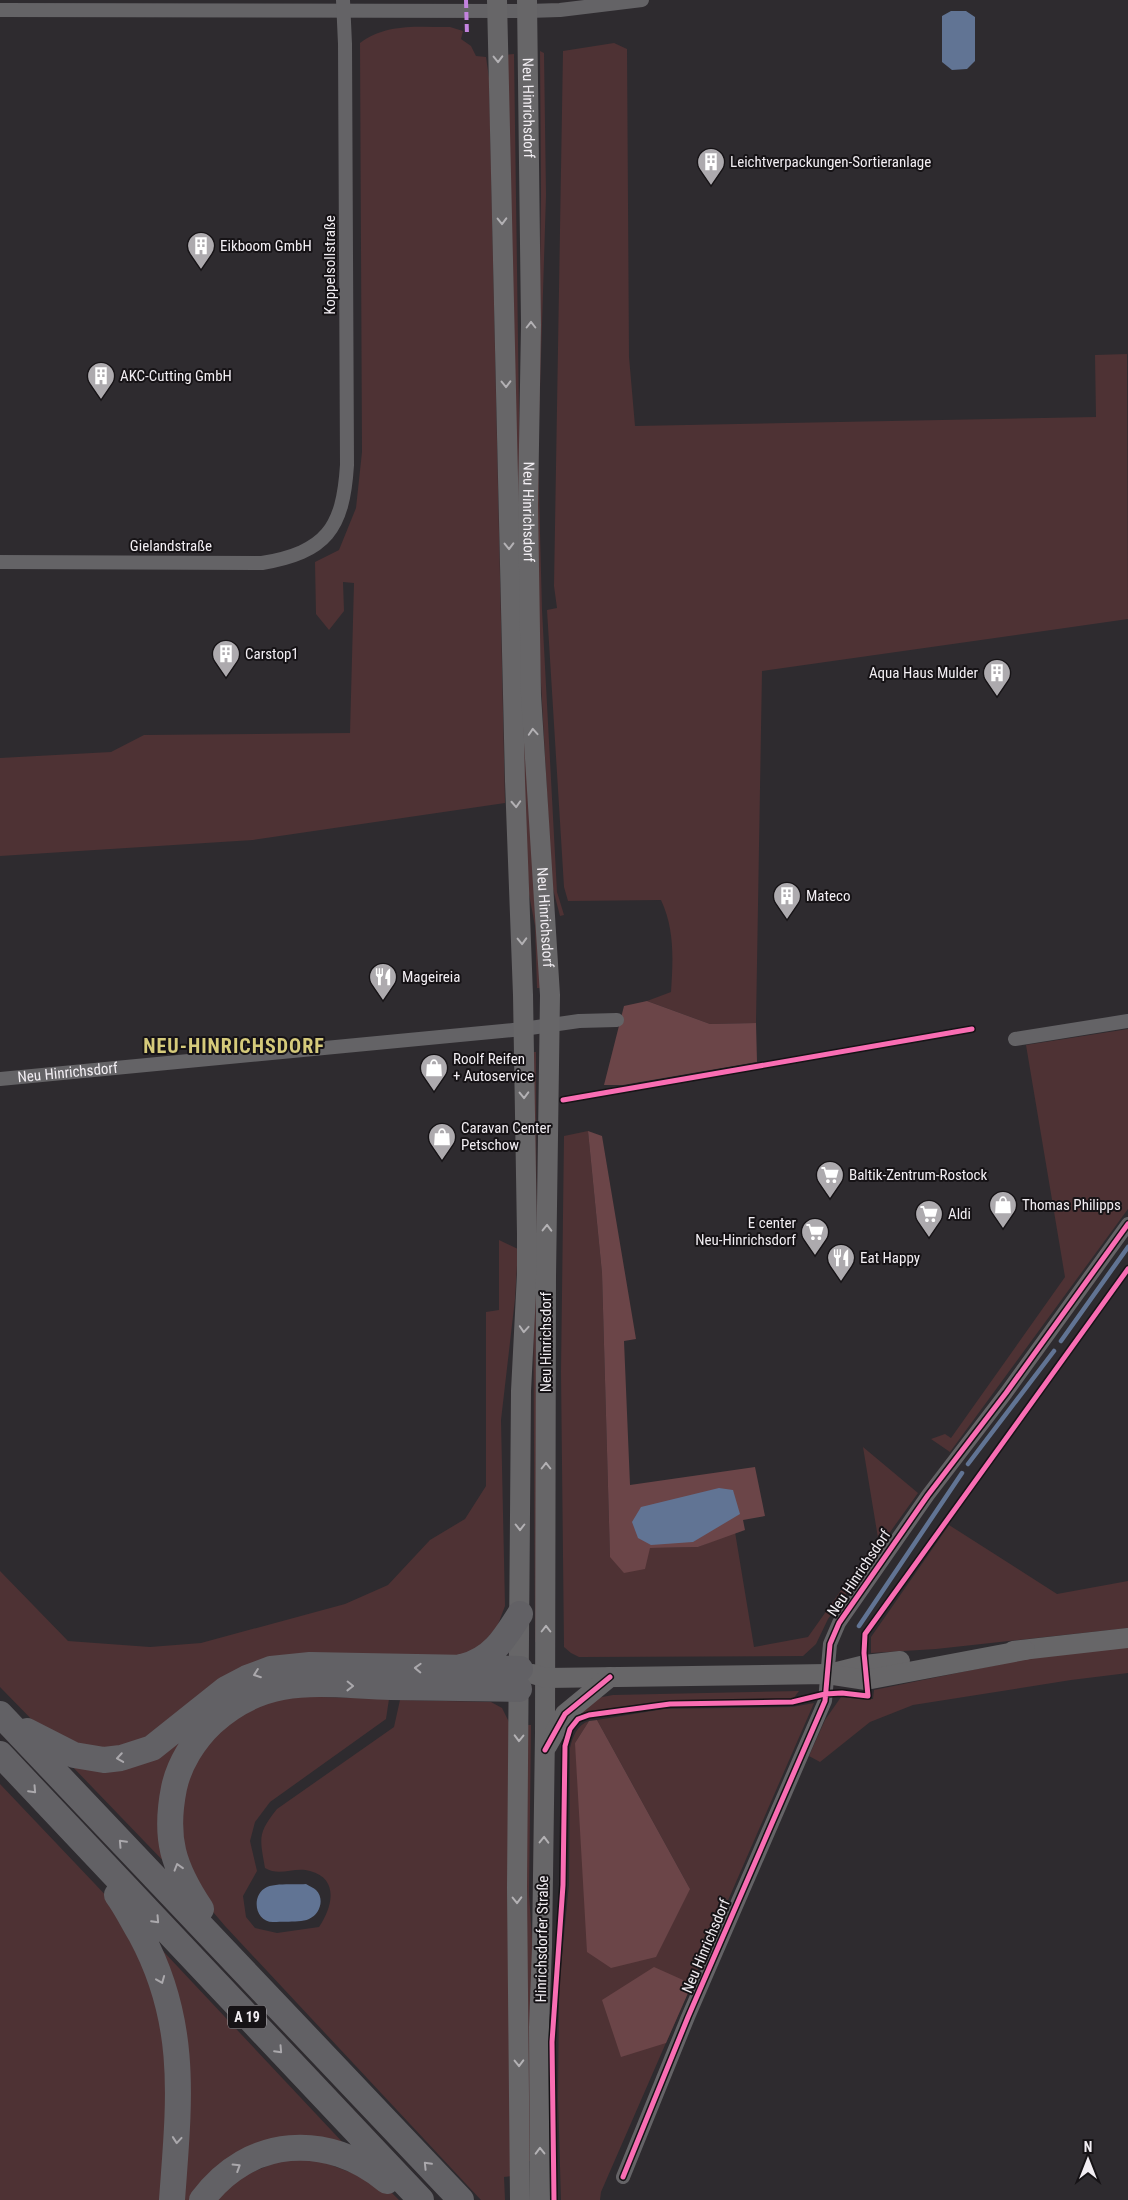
<svg xmlns="http://www.w3.org/2000/svg" width="1128" height="2200" viewBox="0 0 1128 2200" font-family="'Roboto Condensed',sans-serif">
<style>
.green{fill:#4e3234}
.forest{fill:#6b4548}
.water{fill:#617494}
.lines{fill:none;stroke-linecap:round;stroke-linejoin:round}
.stream{stroke:#617494;stroke-width:4.5}
.street{stroke:#646366;stroke-width:14}
.secondary{stroke:#676668;stroke-width:20}
.highway{stroke:#626165;stroke-width:26}
.quiet{stroke:#c483df;stroke-width:4;stroke-dasharray:8 4;stroke-linecap:butt}
.cycleway-casing{stroke:#161316;stroke-width:8}
.cycleway{stroke:#f96db3;stroke-width:5}
.oneway{stroke:#b3b1b4}
.oneway2{stroke:#aaa8ac}
.labels{text-anchor:middle;stroke-width:4;stroke-linejoin:round;paint-order:stroke}
.shield{fill:#161316;stroke:#b0acb1;stroke-width:1}
.shield-label{font-size:14px;font-weight:bold;fill:#f2eef3}
.street-label{font-size:15px;fill:#f2eef3;stroke:#161316}
.poi-label{font-size:15px;fill:#f2eef3;stroke:#161316;text-anchor:start}
.district-label{font-size:20px;font-weight:bold;letter-spacing:1px;fill:#d5ca7b;stroke:#161316}
</style>
<rect width="100%" height="100%" fill="#2e2b2f"/>
<!-- green -->
<path class="green" d="M450,27L463,31L461,39L471,46L476,56L486,57L489,78L505,803L253,840L0,856V758L111,752L144,735L350,733L354,583L343,582L344,611L329,630L316,614L315,562L339,550L356,508L362,452L360,43C386,23 418,27 450,27Z
M614,43L627,49L629,357L635,426L1096,417L1095,355L1127,354L1128,619L762,671L756,1023L710,1024L647,1001L671,992C673,960 675,930 661,900L568,901L564,887L547,610L557,608L554,586L563,51Z
M540,51L544,53L546,195L538,454L542,610L557,892L564,915L560,916L552,885L536,591L541,195Z
M514,54L523,699L541,988H537L535,926L529,894L518,698L504,55Z
M1128,1029V1209L950,1452L931,1439L945,1434L951,1438L1065,1277L1026,1045Z
M532,1052H536L538,1642H535Z
M588,1131L602,1273L610,1557L650,1548L698,1547L735,1532L754,1647L808,1637L878,1538L863,1447L918,1493L828,1619L816,1644L803,1656L579,1657L571,1653L564,1647L561,1372L564,1136Z
M499,1240L518,1249L515,1299L501,1420L505,1606L497,1627L481,1645L457,1659L362,1657L162,1733L100,1753L40,1728L0,1687V1571L68,1641L150,1647L201,1643L345,1604L388,1585L430,1540L465,1519L486,1486V1312L499,1310Z
M949,1525L1057,1594L1128,1581V1628L936,1649L871,1653V1637Z
M1128,1647V1673L1071,1680L913,1705L870,1722L820,1762L809,1756L825,1720L841,1697L873,1699L874,1690L1025,1659Z
M323,1675L192,1736L171,1869L68,1762L91,1765Z
M799,1691L793,1699L667,1701L582,1713L578,1710L597,1698L613,1695Z
M287,1696L389,1699L386,1719L270,1802L255,1822L250,1841L257,1871L243,1896L246,1917L255,1928L277,1933L319,1927C332,1908 340,1879 310,1871C295,1866 280,1877 265,1868C260,1838 257,1834 277,1809L394,1727L400,1700L491,1702L502,1708L510,1724L512,2176L504,2177L505,2200H481L225,1926L196,1892L178,1845L180,1792L210,1733L227,1718Z
M814,1703L601,2192L600,2200H561L558,2099L559,1987L569,1884L570,1748C573,1736 577,1725 589,1721L575,1743L690,1889L597,1720L664,1709L792,1707Z
M527,1725H531L529,1894L534,1968L531,2161H527L525,1894Z
M0,1784L113,1903L140,1947L170,2047L165,2200H0Z
M148,1935L347,2147L315,2140L193,2200H179L183,2135Z
M299,2153L384,2185L399,2200H210L224,2184Z"/>
<!-- forest -->
<path class="forest" d="M647,1001L710,1024L756,1023L757,1062L623,1085H604L624,1006Z
M588,1131L602,1136L636,1339L624,1341L630,1485L755,1467L765,1516L743,1520L745,1530L698,1547L650,1548L645,1569L624,1573L610,1557L602,1273Z
M597,1720L690,1889L656,1957L611,1968L587,1952L575,1743L589,1721Z
M654,1967L692,1984L666,2043L621,2057L602,2000Z"/>
<!-- water -->
<path class="water" d="M951,11H966L975,17V61L967,69L952,70L942,62V16Z
M719,1488L733,1490L740,1514L693,1542L651,1545L638,1538L632,1522L641,1507Z
M306,1884C309,1886 314,1888 316,1890C325,1899 320,1914 309,1919C300,1923 284,1921 274,1922C255,1923 250,1895 267,1887C277,1883 295,1885 306,1884Z"/>
<g class="lines">
<!-- stream -->
<path class="stream" d="M1061,1341L1128,1247
M968,1464L1054,1351
M859,1626L962,1473"/>
<!-- street -->
<g class="street">
<path d="M0,10L528,11L560,10L642,0"/>
<path d="M0,562L262,563C326,552 343,529 347,465L345,44L343,0"/>
<path d="M1015,1039L1128,1021"/>
<path id="s1" d="M0,1079L523,1029L579,1021L617,1020"/>
<path d="M623,2177L688,2017L825,1701L830,1644L839,1623L928,1495L1006,1393L1128,1224"/>
</g>
<!-- secondary -->
<g class="secondary">
<path d="M497,0L515,781L523,995L527,1234V1274L521,1391L517,1888L520,2200"/>
<path id="s2" d="M527,0L531,325L528,505L531,695L550,995L546,1277L545,1733L542,1947L539,2027L540,2200"/>
<path d="M1013,1651L1128,1638"/>
<path d="M837,1672L865,1665L900,1661"/>
<path d="M533,1674L546,1678L827,1674L866,1680L1025,1650"/>
<path d="M547,1746L565,1714L610,1677"/>
</g>
<!-- highway -->
<path class="highway" d="M462,1667C492,1660 505,1638 520,1614
M0,1714L461,2200
M27,1731L74,1755L104,1760L121,1758L152,1748L226,1689L247,1678L271,1669L310,1665L520,1669
M0,1754L421,2200
M117,1895C126,1907 133,1922 141,1935C189,2024 179,2103 172,2200
M201,1909C173,1867 164,1838 174,1788C179,1764 194,1740 212,1723C268,1672 321,1685 391,1687C433,1688 476,1688 519,1689
M202,2200C249,2136 328,2132 387,2181"/>
<!-- quiet -->
<path class="quiet" d="M466,0L467,35"/>
<defs>
<path id="cycleway" d="M563,1100L972,1029
M545,1750L565,1714L610,1677
M623,2177L688,2017L825,1701L830,1644L839,1623L928,1495L1006,1393L1128,1224
M554,2200L552,2042L563,1885L565,1746L570,1729L578,1719L589,1715L670,1704L792,1702L825,1694L842,1693L868,1696L864,1653L865,1634L1128,1269"/>
</defs>
<!-- cycleway casing -->
<use href="#cycleway" class="cycleway-casing"/>
<!-- cycleway -->
<use href="#cycleway" class="cycleway"/>
</g>
<!-- one-way arrows -->
<defs><path id="oneway-chevron" d="M-2-3.5L2.5 0L-2 3.5" fill="none" stroke-width="1.6" stroke-linecap="round" stroke-linejoin="round" transform="scale(1.25)"/></defs>
<g class="oneway">
<use href="#oneway-chevron" transform="translate(498 59) rotate(89)"/>
<use href="#oneway-chevron" transform="translate(502 221) rotate(89)"/>
<use href="#oneway-chevron" transform="translate(531 325) rotate(-90)"/>
<use href="#oneway-chevron" transform="translate(506 384) rotate(89)"/>
<use href="#oneway-chevron" transform="translate(509 546) rotate(89)"/>
<use href="#oneway-chevron" transform="translate(533 732) rotate(-94)"/>
<use href="#oneway-chevron" transform="translate(516 804) rotate(87)"/>
<use href="#oneway-chevron" transform="translate(522 941) rotate(88)"/>
<use href="#oneway-chevron" transform="translate(524 1095) rotate(89)"/>
<use href="#oneway-chevron" transform="translate(547 1228) rotate(-89)"/>
<use href="#oneway-chevron" transform="translate(524 1329) rotate(94)"/>
<use href="#oneway-chevron" transform="translate(546 1466) rotate(-90)"/>
<use href="#oneway-chevron" transform="translate(520 1527) rotate(90)"/>
<use href="#oneway-chevron" transform="translate(546 1629) rotate(-90)"/>
<use href="#oneway-chevron" transform="translate(519 1738) rotate(91)"/>
<use href="#oneway-chevron" transform="translate(544 1840) rotate(-89)"/>
<use href="#oneway-chevron" transform="translate(517 1900) rotate(89)"/>
<use href="#oneway-chevron" transform="translate(519 2063) rotate(89)"/>
<use href="#oneway-chevron" transform="translate(540 2151) rotate(-91)"/>
</g>
<g class="oneway2">
<use href="#oneway-chevron" transform="translate(418 1668) rotate(-178)"/>
<use href="#oneway-chevron" transform="translate(257 1674) rotate(160)"/>
<use href="#oneway-chevron" transform="translate(350 1686) rotate(1)"/>
<use href="#oneway-chevron" transform="translate(120 1758) rotate(171)"/>
<use href="#oneway-chevron" transform="translate(33 1790) rotate(47)"/>
<use href="#oneway-chevron" transform="translate(122 1843) rotate(-133)"/>
<use href="#oneway-chevron" transform="translate(178 1867) rotate(-107)"/>
<use href="#oneway-chevron" transform="translate(156 1920) rotate(47)"/>
<use href="#oneway-chevron" transform="translate(161 1980) rotate(68)"/>
<use href="#oneway-chevron" transform="translate(279 2050) rotate(47)"/>
<use href="#oneway-chevron" transform="translate(177 2140) rotate(95)"/>
<use href="#oneway-chevron" transform="translate(427 2165) rotate(-134)"/>
<use href="#oneway-chevron" transform="translate(237 2167) rotate(-32)"/>
</g>
<!-- icons -->
<defs>
<symbol id="building-pin" viewBox="-11 -11 22 30"><path d="M0 17L-7.5 6A9.5 9.5 0 1 1 7.5 6Z" fill="#adaaae" stroke="#161316"/><path d="M-4-6H4V6H1V3H-1V6H-4ZM-2.5-4.3h1.7v1.8h-1.7ZM.8-4.3h1.7v1.8H.8ZM-2.5-1h1.7V.8h-1.7ZM.8-1h1.7V.8H.8Z" fill="#fff"/></symbol>
<symbol id="restaurant-pin" viewBox="-11 -11 22 30"><path d="M0 17L-7.5 6A9.5 9.5 0 1 1 7.5 6Z" fill="#adaaae" stroke="#161316"/><path d="M-5-6h1v4h1v-4h1v4h1v-4h1v5L-1.5 .5V6h-2V.5L-5-1ZM5-6V6H3V1.5H1.5Q1.5-4 5-6Z" fill="#fff"/></symbol>
<symbol id="shop-pin" viewBox="-11 -11 22 30"><path d="M0 17L-7.5 6A9.5 9.5 0 1 1 7.5 6Z" fill="#adaaae" stroke="#161316"/><path d="M-5-2.5h2.3a2.7 3.5 0 0 1 5.4 0H5L5.5 6h-11ZM-1.5-2.5h3a1.5 2.3 0 0 0-3 0Z" fill="#fff"/></symbol>
<symbol id="supermarket-pin" viewBox="-11 -11 22 30"><path d="M0 17L-7.5 6A9.5 9.5 0 1 1 7.5 6Z" fill="#adaaae" stroke="#161316"/><path d="M-6-5.5h2.5l.6 2H6L4.5 2H-2.5L-4.4-4H-6ZM-1.5 3.2a1.3 1.3 0 1 0 .1 0ZM3 3.2a1.3 1.3 0 1 0 .1 0Z" fill="#fff"/></symbol>
</defs>
<g fill-rule="evenodd">
<use href="#building-pin" x="695" y="146" width="32" height="43"/>
<use href="#building-pin" x="185" y="230" width="32" height="43"/>
<use href="#building-pin" x="85" y="360" width="32" height="43"/>
<use href="#building-pin" x="210" y="638" width="32" height="43"/>
<use href="#building-pin" x="981" y="657" width="32" height="43"/>
<use href="#building-pin" x="771" y="880" width="32" height="43"/>
<use href="#restaurant-pin" x="367" y="961" width="32" height="43"/>
<use href="#shop-pin" x="418" y="1052" width="32" height="43"/>
<use href="#shop-pin" x="426" y="1121" width="32" height="43"/>
<use href="#supermarket-pin" x="814" y="1159" width="32" height="43"/>
<use href="#shop-pin" x="987" y="1189" width="32" height="43"/>
<use href="#supermarket-pin" x="913" y="1198" width="32" height="43"/>
<use href="#supermarket-pin" x="799" y="1216" width="32" height="43"/>
<use href="#restaurant-pin" x="825" y="1242" width="32" height="43"/>
</g>
<g class="labels">
<!-- shield labels -->
<rect class="shield" x="228" y="2005.5" width="38" height="23" rx="4"/>
<g class="shield-label">
<text x="247" y="2022">A 19</text>
</g>
<!-- street labels -->
<g class="street-label">
<text dy="5" stroke="none"><textPath href="#s2" startOffset="108">Neu Hinrichsdorf</textPath></text>
<text transform="translate(330 265) rotate(-90)" y="5">Koppelsollstraße</text>
<text dy="5" stroke="none"><textPath href="#s2" startOffset="512">Neu Hinrichsdorf</textPath></text>
<text x="171" y="551">Gielandstraße</text>
<text dy="5" stroke="none"><textPath href="#s2" startOffset="918">Neu Hinrichsdorf</textPath></text>
<text dy="5" stroke="none"><textPath href="#s1" startOffset="68">Neu Hinrichsdorf</textPath></text>
<text transform="translate(546 1342) rotate(-90)" y="5">Neu Hinrichsdorf</text>
<text transform="translate(859 1573) rotate(-56)" y="5">Neu Hinrichsdorf</text>
<text transform="translate(542 1939) rotate(-89)" y="5">Hinrichsdorfer Straße</text>
<text transform="translate(706 1946) rotate(-67)" y="5">Neu Hinrichsdorf</text>
</g>
<!-- poi labels -->
<g class="poi-label">
<text x="730" y="167">Leichtverpackungen-Sortieranlage</text>
<text x="220" y="251">Eikboom GmbH</text>
<text x="120" y="381">AKC-Cutting GmbH</text>
<text x="245" y="659">Carstop1</text>
<text x="978" y="678" text-anchor="end">Aqua Haus Mulder</text>
<text x="806" y="901">Mateco</text>
<text x="402" y="982">Mageireia</text>
<text x="453" y="1064">Roolf Reifen<tspan x="453" dy="17">+ Autoservice</tspan></text>
<text x="461" y="1133">Caravan Center<tspan x="461" dy="17">Petschow</tspan></text>
<text x="849" y="1180">Baltik-Zentrum-Rostock</text>
<text x="1022" y="1210">Thomas Philipps</text>
<text x="948" y="1219">Aldi</text>
<text x="796" y="1228" text-anchor="end">E center<tspan x="796" dy="17">Neu-Hinrichsdorf</tspan></text>
<text x="860" y="1263">Eat Happy</text>
</g>
<!-- district labels -->
<g class="district-label">
<text x="234" y="1053">NEU-HINRICHSDORF</text>
</g>
</g>
<!-- north arrow -->
<g transform="translate(1088 2160)" stroke="#161316" stroke-width="4" paint-order="stroke">
<path d="M0-4L9 19L0 12L-9 19Z" fill="#f2eef3"/>
<text y="-8" font-size="14" font-weight="bold" text-anchor="middle" fill="#f2eef3">N</text>
</g>
</svg>
